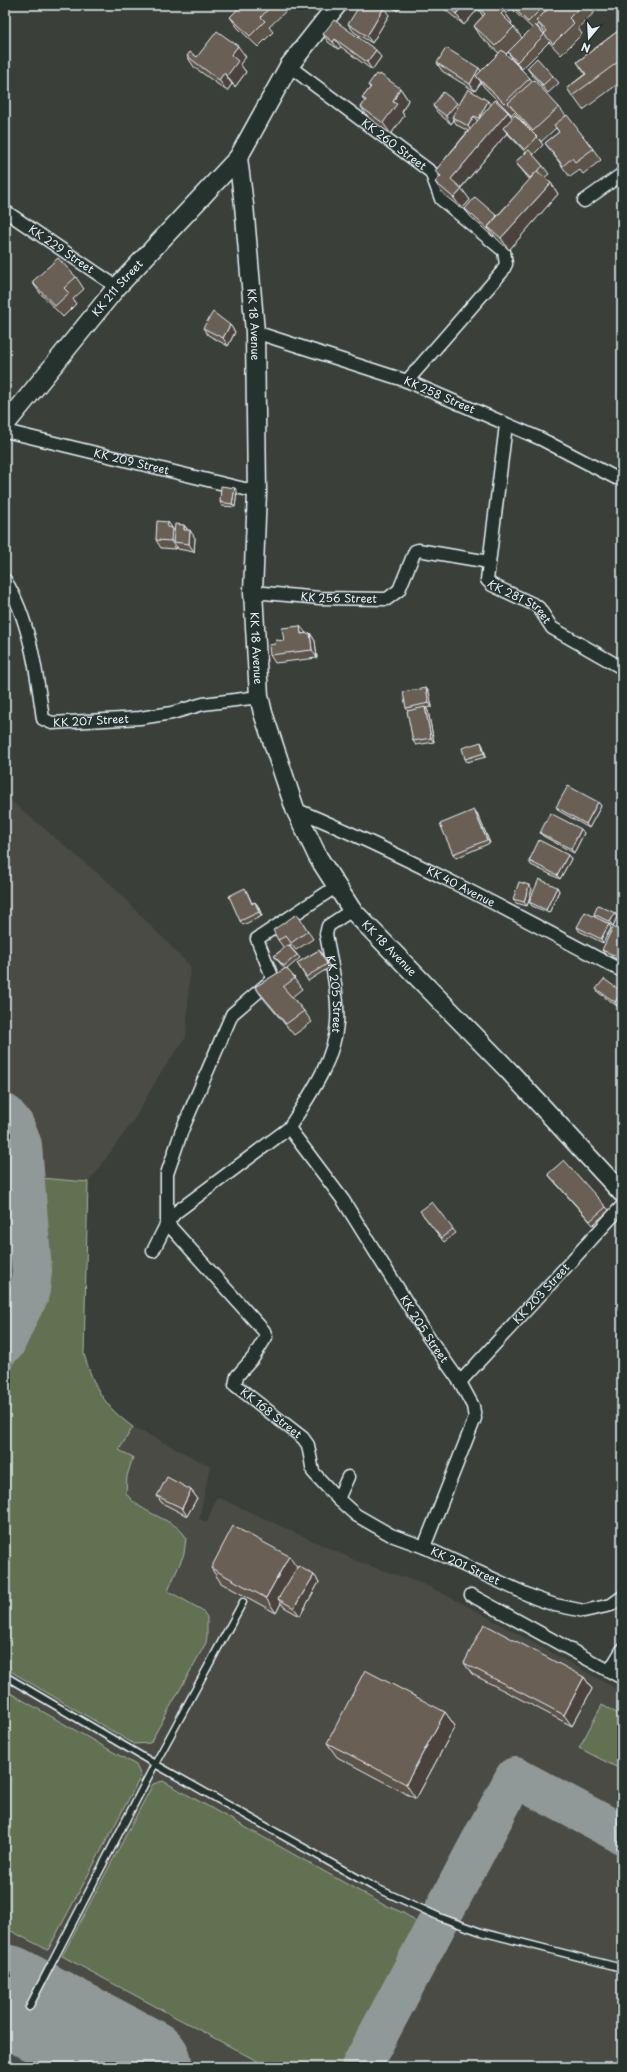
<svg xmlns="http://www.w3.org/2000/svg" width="627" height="2072" viewBox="0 0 627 2072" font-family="'Playpen Sans',sans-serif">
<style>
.built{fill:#4b4c45}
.green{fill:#637152;stroke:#a6b1a5}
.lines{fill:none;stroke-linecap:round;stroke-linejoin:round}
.taxiway{stroke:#919898;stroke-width:40}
.runway{stroke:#919898;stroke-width:99}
.service-casing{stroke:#e8f1f8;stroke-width:9}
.minor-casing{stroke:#e8f1f8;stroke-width:15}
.secondary-casing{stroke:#e8f1f8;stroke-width:21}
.service{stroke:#26332d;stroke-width:6}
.minor{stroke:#26332d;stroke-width:12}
.secondary{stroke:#26332d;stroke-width:18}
.wall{fill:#5b5249;stroke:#e8f1f8;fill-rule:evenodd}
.shaded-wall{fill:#4a423c;stroke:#e8f1f8}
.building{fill:#6a5f55;stroke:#e8f1f8}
.labels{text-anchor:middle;stroke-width:4;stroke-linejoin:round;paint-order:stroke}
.street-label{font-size:11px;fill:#e8f1f8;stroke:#26332d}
</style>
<rect width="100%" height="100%" fill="#3a4039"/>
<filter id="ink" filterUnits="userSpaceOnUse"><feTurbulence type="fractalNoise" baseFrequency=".025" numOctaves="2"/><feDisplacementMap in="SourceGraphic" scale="8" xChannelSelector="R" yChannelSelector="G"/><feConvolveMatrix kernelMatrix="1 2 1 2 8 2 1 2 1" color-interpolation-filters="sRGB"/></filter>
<g filter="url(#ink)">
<!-- built -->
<path class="built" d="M5,796L109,883L190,966L186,1037L159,1075L135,1118L88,1183L84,1354L91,1377L114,1413L133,1427L210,1466L199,1519L207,1522L217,1497L361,1563L423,1584L471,1608L622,1692V2067H5Z"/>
<!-- green -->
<path class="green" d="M40,1178L88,1182L84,1354C94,1388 104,1406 133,1427L119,1450L133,1457L127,1476L126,1493C140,1515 178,1519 186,1538L184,1554L168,1591L202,1610L207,1617V1637L206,1643L150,1743L134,1744L5,1668V1377L47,1303L48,1285Z
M5,1690L136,1765L141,1776L48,1950L5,1928Z
M602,1705L622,1716V1770L579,1748Z
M163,1781L384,1905C399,1911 413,1915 422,1930L347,2067H268L62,1956L153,1784Z"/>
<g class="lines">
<!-- taxiway -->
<path class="taxiway" d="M5,1114L14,1125L22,1145L32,1271L30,1290L5,1344
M5,1997C28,2015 40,2039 47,2067
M361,2067L515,1777L622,1834"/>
<!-- runway -->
<path class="runway" d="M5,1994L143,2067"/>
<defs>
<path id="service" d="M5,1676L155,1764L372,1886L442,1918L481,1932L622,1968
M29,2007L155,1764L243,1602"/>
<g id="minor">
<path id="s1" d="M289,66L431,172L441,199L504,251L506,264L502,272L407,381"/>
<path d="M584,201L622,174"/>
<path id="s2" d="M5,211L117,287"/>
<path id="s3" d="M255,332L407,381L541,439L616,478"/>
<path id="s4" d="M506,425L487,580L492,585L535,605L539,608L552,628L622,668"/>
<path id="s5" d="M5,431L257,492"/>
<path id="s6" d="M5,580C30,619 37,675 43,719L52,723L140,718L172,713L203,704L259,697"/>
<path id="s7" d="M253,592L320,598L387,599L399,590L415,551L418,550L489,562"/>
<path id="s8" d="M295,809C407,856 515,914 622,971"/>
<path id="s9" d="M337,886L257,939L273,979L232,1014L182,1130L167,1174V1223L264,1331L266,1337L253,1358L237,1376L235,1385L303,1438L308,1445L313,1472L338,1499"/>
<path id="s10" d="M352,910L328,926L326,934C331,962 339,994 337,1023C334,1062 309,1096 289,1128L343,1200L427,1335L460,1382L473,1406L475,1418L424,1547"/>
<path d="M153,1251L167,1223L175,1213L289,1128"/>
<path id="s11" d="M460,1382L622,1206"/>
<path id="s12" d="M348,1477L338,1499L356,1515L391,1535L424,1547L535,1598L555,1605L584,1611L611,1605L622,1597"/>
<path d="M471,1595L622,1678"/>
<path d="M610,1670L622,1650"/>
</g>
<g id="secondary">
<path id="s13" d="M337,5L289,66L238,158L244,205L255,332L257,492L253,592L259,696L263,713L295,809L318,857L352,910L509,1071L622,1193"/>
<path id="s14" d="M5,425L117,287L238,158"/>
</g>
</defs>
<!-- service casing -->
<use href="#service" class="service-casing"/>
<!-- minor casing -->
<use href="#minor" class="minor-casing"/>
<!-- secondary casing -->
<use href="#secondary" class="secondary-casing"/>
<!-- service -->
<use href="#service" class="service"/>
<!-- minor -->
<use href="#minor" class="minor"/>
<!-- secondary -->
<use href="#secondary" class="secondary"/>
</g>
<!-- wall -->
<path class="wall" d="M242,5H283L287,10L269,27L273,32L258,47L238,28L230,17Z
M389,5H402L398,11Z
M442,5H542L547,11L548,9L544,5H600L601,6L578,28L582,34L561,55L549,42L522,69L513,60L508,52L506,54L530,78L532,81L559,107L566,116L593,149L601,160L583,174L580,170L570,177L545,143L559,132L556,128L541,142L539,139L543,145L533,155L543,166L549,174L544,178L551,183L558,194L509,250L496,238L494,235L493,237L470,216L465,209L497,216L530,180L521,169L515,162L526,153L507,133L461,188L470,200L462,209L443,194L435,182L440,177L435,171L468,131L457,125L454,120L451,124L438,113L433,106L491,105L508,112L513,118L532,132L514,112L512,115L484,87L481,82L475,91L442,71L437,63L479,68L481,71L499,53L481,37L474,26L483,16L478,9L464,25L443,8ZM512,7L514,11L532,28L522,38L514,27L511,24L512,23L506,14ZM539,24L545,33L544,34L537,26Z
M389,15L372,43L354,32L348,24Z
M622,28V81L583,110L567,88L585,74L577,62Z
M323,34L381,57L372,70L341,47L338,49L328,42Z
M187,56L197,57H246L240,64L246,72L235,87L232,84L227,91L194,67Z
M527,68L553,76L559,83L548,93L532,75Z
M368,85L400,88L408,100L402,112L404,116L391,134L369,118L361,107L365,102L362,98L370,88Z
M76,277L84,289L73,299L76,304L63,317L40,293L32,282Z
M230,325L235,332L228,346L208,335L203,328Z
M237,491L235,507L222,506L220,502Z
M168,522L174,531L184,525L188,530L195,538L194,552L178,549L177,547L176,549L161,548L156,540Z
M310,633L315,641L317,658L275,663L270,655L275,644L306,634Z
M426,688L429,692L432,707L426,708L428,711L434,742L416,745L413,741L408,711L406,708Z
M483,746L486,757L467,762L465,759Z
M598,802L601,806L589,828L559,811L556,807Z
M477,813L490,843L456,858L453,854Z
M540,833H584L574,853L543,836Z
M568,855L571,859L560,879L531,865L529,861Z
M557,887L559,891L549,913L532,906L529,902Z
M532,889L527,906L516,903L513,899Z
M247,892L252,903L255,902L258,906L262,916L243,925L240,921Z
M615,913L617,917L613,926L601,920L611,928L603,943L579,931L577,927L596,918L594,914Z
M297,914L313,939L296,950L291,944L289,945L300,958L287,969L302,989L292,997L304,1011L312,1022L294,1035L263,998L255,987L285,969L274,956L285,947L284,948L278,940Z
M622,932V961L605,954L602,950Z
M319,950L330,967L308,981L297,963Z
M596,989L622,992V1000L617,1006L599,993Z
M548,1174L606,1207L609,1210L593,1225L551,1178Z
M423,1215L453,1229L456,1233L444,1242Z
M191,1490L197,1498L187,1516L162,1503L157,1496Z
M211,1568H297L314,1575L319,1582L300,1616L284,1607L281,1603L276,1613L221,1583Z
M464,1663L584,1677L592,1689L572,1726L472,1674Z
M445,1712L455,1726L416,1799L337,1757L327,1743Z"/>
<!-- shaded-wall -->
<path class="shaded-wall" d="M394,5H402L398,11Z
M464,5H482L476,6L478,9L464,25L456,14Z
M547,5H558L552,12Z
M384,8L389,15L372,43L367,36Z
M504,11L512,23L509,25L501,14Z
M335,39L341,47L338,49L333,42Z
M238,46L246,57L240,64L246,72L235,87L227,76L231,55Z
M376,50L381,57L372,70L367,62Z
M479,68L485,76H476L481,82L475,91L470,84Z
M224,73L232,84L227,91L219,80Z
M400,88L408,100L402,112L404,116L391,134L383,123Z
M488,101L494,109L484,125L479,118Z
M457,103L462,110L452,117L454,120L451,124L446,116Z
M508,112L516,123L503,128L507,133L458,191L451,179Z
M474,116L479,124L473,134L468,126Z
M551,183L558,194L509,250L501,238Z
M462,189L470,200L462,209L454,198Z
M489,228L494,235L493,237L488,229Z
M230,325L235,332L228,346L223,338Z
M235,488L237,491L235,507L232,504Z
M168,522L177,535L173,542L177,547L176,549L171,541L167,527Z
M184,525L189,532L184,530Z
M190,530L195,538L194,552L189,544Z
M300,626L306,633L301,634Z
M310,633L315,641L317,658L312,650Z
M426,688L429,692L432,707L429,703Z
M425,707L428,711L434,742L431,738Z
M481,742L483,746L486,757L484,753Z
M598,802L601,806L589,828L586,824Z
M474,810L477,813L490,843L487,840Z
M581,829L584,833L574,853L571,849Z
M568,855L571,859L560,879L557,875Z
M529,885L532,889L527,906L524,902Z
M557,887L559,891L549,913L546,910Z
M255,902L258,906L262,916L259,912Z
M615,913L617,917L613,926L610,922Z
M609,924L611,928L603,943L601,939Z
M622,992V1000L617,1006L615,1002Z
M191,1490L197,1498L187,1516L182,1508Z
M289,1556L299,1571L278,1599L281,1603L276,1613L266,1598Z
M314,1575L319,1582L300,1616L294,1608Z
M584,1677L592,1689L572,1726L564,1715Z
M445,1712L455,1726L416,1799L406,1784Z"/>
<!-- building -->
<path class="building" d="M242,5H272L261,17L265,21L250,36L230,17Z
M360,5H379L384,8L367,36L348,24Z
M445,5H464L456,14Z
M476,5H497L504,11L501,14L514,27L495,46L474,26L485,14L476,6Z
M511,5H542L544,6L528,22Z
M552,5H582L569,18L574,23L553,44L544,34L547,31L536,21Z
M334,20L376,50L367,62L335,39L333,42L323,34Z
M535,25L544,34V35L517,62L508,52Z
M622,28V59L572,96L567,88L586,74L577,62Z
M217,31L238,46L231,55L238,61L227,76L224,73L219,80L187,56L190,52L197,57Z
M446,48L479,68L470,84L437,63Z
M502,50L530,78L504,103L476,76Z
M537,58L553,76L543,85L527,68Z
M376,74L379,76L380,74L400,88L393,102L397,104L383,123L361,107L366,100L362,98L371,87L368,85Z
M534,80L559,107L533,131L508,103Z
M468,89L488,101L479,118L474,116L468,126L452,117Z
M443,92L457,103L446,116L433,106Z
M495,100L508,112L451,179L462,189L454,198L435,182L441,176L435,171Z
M515,115L537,137L525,150L503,128Z
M567,115L593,149L575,162L572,158L563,166L545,143L559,132L554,125Z
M529,150L543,166L530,178L515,162Z
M537,171L551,183L501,238L488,227Z
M475,197L497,216L488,227L489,228L488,229L465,209Z
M58,258L76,277L64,288L69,293L55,306L32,282Z
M213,312L230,325L223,338L203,328Z
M221,486L235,488L232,504L220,502Z
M157,521L168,522L167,527L172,528L171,541L156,540Z
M175,524L184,525V530H190L189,544L173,542Z
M300,626L301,634L310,633L312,650L270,655L269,645L275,644L276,640L284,641L282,628Z
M426,688L429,703L406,708L403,692Z
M425,707L431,738L413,741L407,711Z
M481,742L484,753L465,759L462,748Z
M568,786L598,802L586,824L556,807Z
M474,810L487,840L453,854L440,824Z
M550,813L581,829L571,849L540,833Z
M539,840L568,855L557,875L529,861Z
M539,879L557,887L546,910L529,902Z
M519,882L529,885L524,902L513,899Z
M245,888L252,904L255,902L259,912L240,921L229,896Z
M598,905L615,913L610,922L594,914Z
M585,912L609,924L601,939L577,927Z
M297,914L308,931L291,943L286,936L278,940L273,930Z
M613,927L622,932V956L621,958L602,950Z
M288,945L297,955L284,966L274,956Z
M319,950L327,964L306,977L297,963Z
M286,968L295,978L283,987L304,1011L286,1024L255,987Z
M604,979L622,992L615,1002L596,989Z
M564,1160L606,1207L590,1221L548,1174Z
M432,1202L453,1229L441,1238L420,1211Z
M167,1477L191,1490L182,1508L157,1496Z
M233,1526L289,1556L266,1598L211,1568Z
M298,1566L314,1575L294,1608L278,1599Z
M484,1624L584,1677L564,1715L464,1663Z
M365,1670L445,1712L406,1784L327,1743Z"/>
</g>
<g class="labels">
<!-- street labels -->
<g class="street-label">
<text dy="4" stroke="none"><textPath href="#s1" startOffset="131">KK 260 Street</textPath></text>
<text dy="4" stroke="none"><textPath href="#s2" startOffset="68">KK 229 Street</textPath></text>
<text dy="4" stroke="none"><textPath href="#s14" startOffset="177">KK 211 Street</textPath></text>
<text dy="4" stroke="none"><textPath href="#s13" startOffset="350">KK 18 Avenue</textPath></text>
<text dy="4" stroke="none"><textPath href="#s3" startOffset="195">KK 258 Street</textPath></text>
<text dy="4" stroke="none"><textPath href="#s5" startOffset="130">KK 209 Street</textPath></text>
<text dy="4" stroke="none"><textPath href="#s7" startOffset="86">KK 256 Street</textPath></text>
<text dy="4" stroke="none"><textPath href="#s4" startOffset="196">KK 281 Street</textPath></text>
<text dy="4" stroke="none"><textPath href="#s13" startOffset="674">KK 18 Avenue</textPath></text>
<text dy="4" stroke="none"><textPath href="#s6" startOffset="194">KK 207 Street</textPath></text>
<text dy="4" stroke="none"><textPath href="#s8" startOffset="183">KK 40 Avenue</textPath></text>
<text dy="4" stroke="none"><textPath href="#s13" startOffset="1010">KK 18 Avenue</textPath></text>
<text dy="4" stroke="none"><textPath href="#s10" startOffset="98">KK 205 Street</textPath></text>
<text dy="4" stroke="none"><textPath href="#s11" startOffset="120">KK 203 Street</textPath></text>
<text dy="4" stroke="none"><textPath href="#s10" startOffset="486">KK 205 Street</textPath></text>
<text dy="4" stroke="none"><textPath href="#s9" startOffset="670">KK 168 Street</textPath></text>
<text dy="4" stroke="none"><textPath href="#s12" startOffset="169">KK 201 Street</textPath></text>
</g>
</g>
<!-- margin -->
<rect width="627" height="2072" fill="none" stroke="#26332d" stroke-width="20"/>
<rect x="10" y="10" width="607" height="2052" fill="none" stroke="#e8f1f8" stroke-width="1.5" filter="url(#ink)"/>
<!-- north arrow -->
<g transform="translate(589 38) rotate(198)" stroke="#26332d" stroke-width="3" paint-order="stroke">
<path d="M0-3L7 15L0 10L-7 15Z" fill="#e8f1f8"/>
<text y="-6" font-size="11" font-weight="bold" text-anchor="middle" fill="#e8f1f8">N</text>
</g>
</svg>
